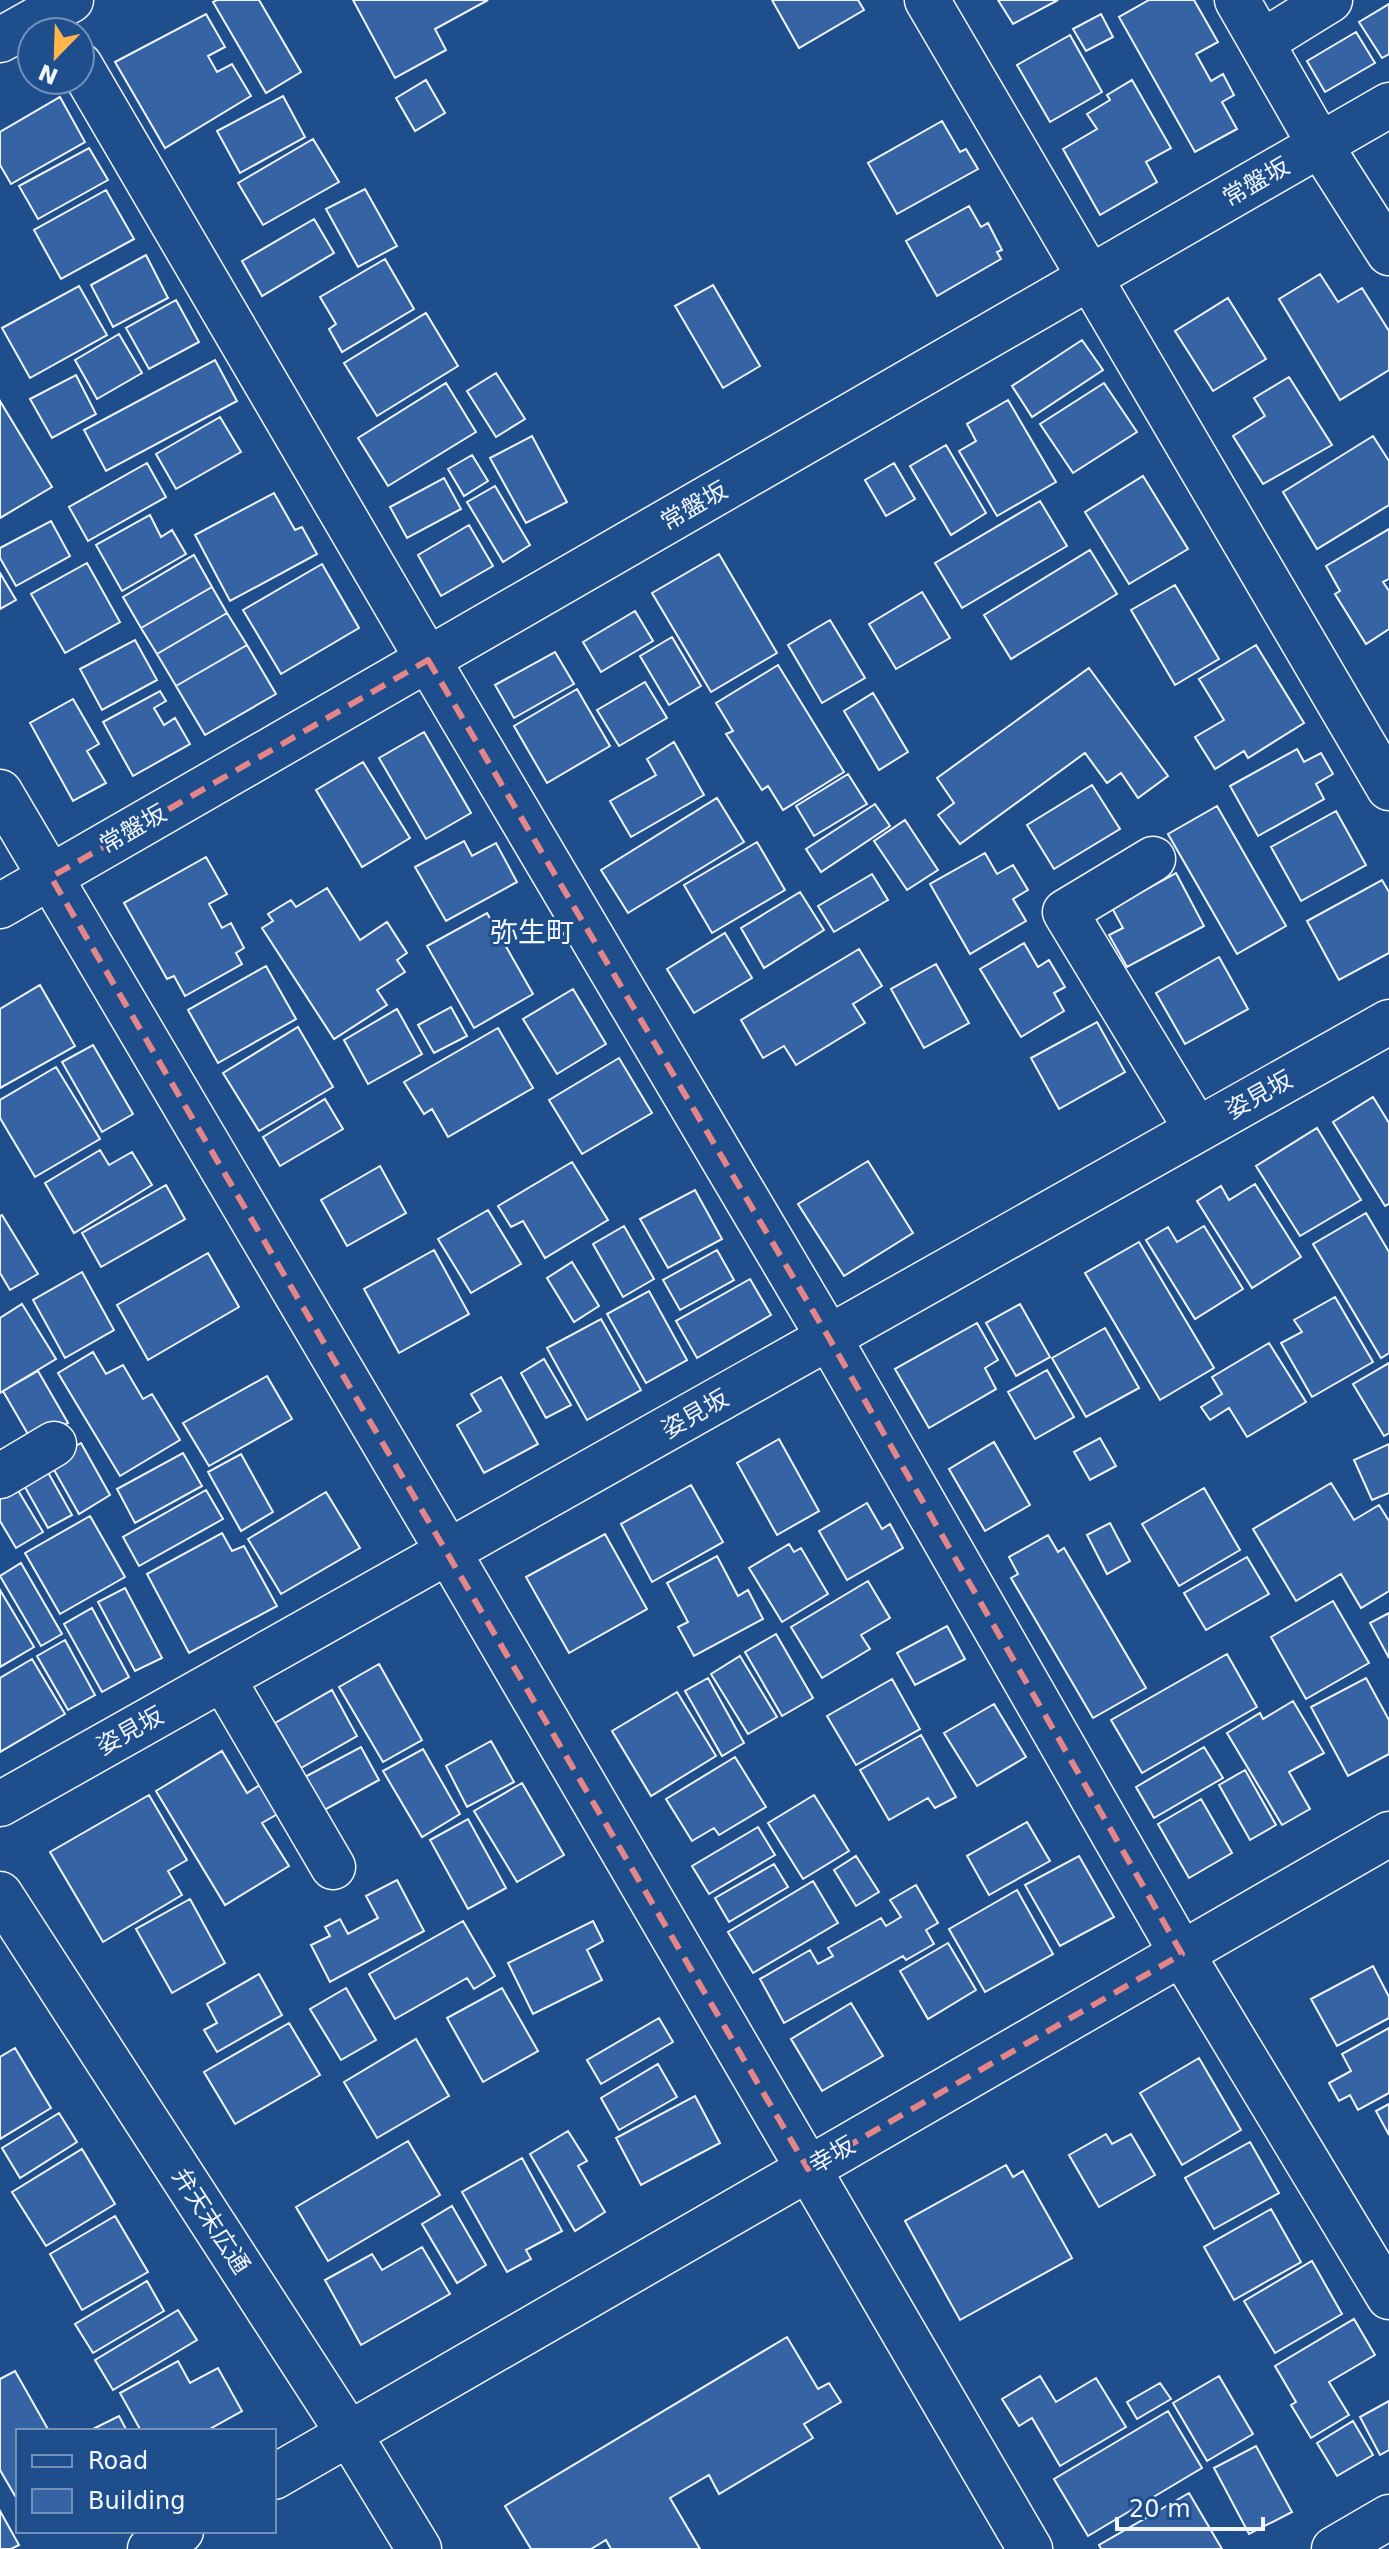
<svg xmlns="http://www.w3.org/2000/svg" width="1389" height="2549" viewBox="0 0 1389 2549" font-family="'DejaVu Sans','Noto Sans JP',sans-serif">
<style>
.building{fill:#3563a3;stroke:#f2f6ff;stroke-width:2}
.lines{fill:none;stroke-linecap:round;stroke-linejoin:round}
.minor-casing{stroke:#f2f6ff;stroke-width:47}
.minor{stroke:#1f4e8c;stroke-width:44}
.marked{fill:none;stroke:#e38589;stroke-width:6;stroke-dasharray:16 10;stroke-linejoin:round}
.labels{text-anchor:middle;stroke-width:6;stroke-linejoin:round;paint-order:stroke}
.street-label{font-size:24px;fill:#f2f6ff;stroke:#1f4e8c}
.quarter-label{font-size:28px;fill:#f2f6ff;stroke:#1f4e8c}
</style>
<rect width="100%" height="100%" fill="#1f4e8c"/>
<!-- building -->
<path class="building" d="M217,0H259L301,72L266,93L213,2Z
M353,0H488L435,29L446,50L395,78Z
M772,0H858L864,10L799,48Z
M998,0H1058L1013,24Z
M1149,0H1194L1218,42L1196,54L1211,81L1223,74L1234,95L1222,102L1237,129L1195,152L1119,17Z
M1389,4V54L1382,58L1359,22Z
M206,14L225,47L208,56L217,72L232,64L251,96L165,148L115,62Z
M1101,14L1113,37L1086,51L1073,29Z
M1356,32L1375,63L1325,92L1307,61Z
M1070,35L1102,92L1050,122L1017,65Z
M426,80L445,113L415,131L396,98Z
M1132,80L1171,148L1146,162L1157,182L1100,215L1063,149L1097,129L1087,114L1110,100L1107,95Z
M283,96L305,137L240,173L217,131Z
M60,97L85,142L11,184L0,165V132Z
M942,121L960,152L966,149L978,169L897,214L868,163Z
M313,139L339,182L263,225L238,183Z
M89,148L108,180L38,219L19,186Z
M365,189L397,246L358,267L326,209Z
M106,190L134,239L61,279L34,230Z
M969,206L981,227L988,223L1002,250L997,252L1001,259L937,296L906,241Z
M314,219L334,253L262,296L242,261Z
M146,255L168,298L113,327L91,285Z
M385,259L414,309L342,352L329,329L336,324L320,297Z
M1320,274L1338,302L1362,288L1389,331V370L1340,400L1279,299Z
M713,285L760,366L723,388L675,306Z
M79,286L107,335L30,378L2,328Z
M1228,298L1266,359L1213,391L1175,331Z
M176,300L199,342L149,369L126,328Z
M426,313L458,366L377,416L344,363Z
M119,334L142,373L97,399L75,360Z
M1082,340L1103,370L1032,417L1012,386Z
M215,360L237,401L106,471L84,430Z
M496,373L525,419L496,437L467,391Z
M76,375L96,414L52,438L30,399Z
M1289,377L1332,445L1263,484L1233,436L1265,416L1254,398Z
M446,383L476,432L388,486L358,438Z
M1104,383L1137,432L1073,473L1040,424Z
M1008,400L1056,482L997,516L959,451L976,441L967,424Z
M0,401L52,487L0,518Z
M220,417L241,452L176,489L156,454Z
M532,436L567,502L526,523L490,458Z
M1373,436L1389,461V505L1317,549L1283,492Z
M946,445L986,513L951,535L910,466Z
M472,455L488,481L464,496L448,469Z
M147,463L166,497L88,541L69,507Z
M894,463L915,499L886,516L865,480Z
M1143,476L1188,549L1129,584L1085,512Z
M444,478L461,509L407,538L390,507Z
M495,486L530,545L503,562L467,502Z
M274,493L295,530L302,527L317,554L230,601L195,535Z
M1040,501L1067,546L962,608L935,563Z
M150,515L161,537L172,530L186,554L122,591L96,545Z
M51,521L70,556L16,586L0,558V548Z
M469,525L493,566L441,596L418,555Z
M1389,529V579L1383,582L1389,591V629L1366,644L1335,594L1340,591L1326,566Z
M1090,550L1117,594L1011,659L984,615Z
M719,554L777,653L711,692L652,593Z
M194,555L212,587L141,628L123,597Z
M87,563L120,622L65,653L31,594Z
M322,564L359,628L281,674L243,610Z
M0,573L16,600L0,609Z
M1175,585L1219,659L1175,685L1131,610Z
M212,587L227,613L157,654L141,628Z
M922,592L950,638L896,669L869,624Z
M635,611L653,641L601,672L583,642Z
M227,613L247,645L176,686L157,654Z
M830,620L865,678L822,703L788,645Z
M672,637L701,686L669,705L640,656Z
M135,640L157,680L102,710L80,669Z
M247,645L276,694L205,735L176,686Z
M1256,645L1304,723L1248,758L1244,751L1215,769L1195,737L1224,720L1199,679Z
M555,652L574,684L514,718L495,685Z
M778,665L844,772L783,810L768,786L762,790L726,734L733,731L716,703Z
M1089,668L1168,776L1138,798L1121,773L1107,783L1085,753L960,844L938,815L954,803L937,778Z
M645,682L667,718L619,746L597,710Z
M577,689L610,746L547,783L514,726Z
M160,691L166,701L154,708L164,725L175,718L190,744L133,776L103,722Z
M873,693L908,752L879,770L844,711Z
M73,699L99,744L87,751L106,783L73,801L30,723Z
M424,732L471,813L426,839L379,758Z
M674,742L704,795L631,837L610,801L656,775L647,759Z
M1297,749L1304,762L1321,753L1333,774L1316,784L1324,799L1258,836L1230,786Z
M363,762L410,838L362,867L316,790Z
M848,774L867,804L814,836L796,806Z
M1092,785L1120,829L1054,869L1027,825Z
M717,798L744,842L628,913L601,870Z
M875,804L890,826L821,872L806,849Z
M1217,806L1286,926L1237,954L1168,834Z
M1336,811L1366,865L1301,901L1271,847Z
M905,820L938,870L907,890L874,841Z
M464,841L472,856L496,843L517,882L446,921L415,867Z
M757,842L785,890L712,933L684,885Z
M985,853L997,874L1013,865L1028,890L1013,899L1026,921L970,954L930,884Z
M206,857L227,894L209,904L222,928L231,923L244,948L236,953L242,964L185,996L174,976L167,979L124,903Z
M1176,873L1204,926L1127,967L1109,935L1123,928L1112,908Z
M872,874L888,900L834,932L818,906Z
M1382,880L1389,892V953L1339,980L1307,921Z
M327,888L360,940L387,922L407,953L397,960L405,972L377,990L387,1005L334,1039L262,928L273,921L268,914L291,900L296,907Z
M800,892L824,930L764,968L741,928Z
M487,913L533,994L474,1028L427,946Z
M725,933L752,978L694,1013L667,969Z
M1024,943L1038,967L1049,960L1065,987L1054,993L1064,1011L1021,1037L980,969Z
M859,949L882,986L853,1004L865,1023L796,1065L784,1046L763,1058L741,1020Z
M1219,957L1248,1009L1185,1044L1156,993Z
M936,964L969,1023L924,1048L891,989Z
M266,966L296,1019L218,1063L188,1010Z
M40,985L75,1046L0,1088V1009Z
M573,989L606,1044L557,1074L523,1019Z
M451,1007L467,1036L434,1053L418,1025Z
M397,1009L422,1054L368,1084L344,1040Z
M1097,1022L1125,1072L1059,1109L1031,1058Z
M298,1027L333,1087L259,1131L223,1073Z
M498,1028L533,1088L448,1137L432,1109L424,1114L404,1082Z
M93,1045L133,1114L102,1132L62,1062Z
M619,1058L652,1113L582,1154L549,1100Z
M56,1067L100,1139L35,1177L0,1118V1100Z
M1373,1097L1389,1123V1204L1385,1206L1333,1122Z
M325,1099L343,1129L280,1166L263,1137Z
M1317,1128L1361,1200L1300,1236L1256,1166Z
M100,1150L109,1165L132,1152L152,1185L74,1233L45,1183Z
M868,1161L913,1233L844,1276L798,1204Z
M572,1162L608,1220L545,1258L523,1221L511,1227L498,1206Z
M380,1166L406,1213L347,1246L321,1200Z
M1255,1184L1301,1257L1252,1288L1197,1201L1221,1186L1229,1200Z
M166,1185L185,1219L101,1267L82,1233Z
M695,1190L722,1239L668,1268L640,1219Z
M488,1210L521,1264L471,1293L438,1239Z
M1366,1213L1389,1252V1353L1381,1358L1313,1244Z
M2,1215L38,1274L10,1290L0,1273V1216Z
M624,1226L654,1279L623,1297L593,1244Z
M1204,1226L1243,1289L1195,1319L1146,1240L1168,1227L1177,1242Z
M1139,1242L1214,1368L1160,1400L1085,1273Z
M434,1250L469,1314L399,1353L364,1289Z
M717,1250L734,1280L680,1310L663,1280Z
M208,1253L239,1307L148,1360L117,1305Z
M572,1262L599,1306L574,1322L547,1278Z
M82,1272L114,1330L65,1358L33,1300Z
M750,1279L771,1315L697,1358L676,1321Z
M649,1291L687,1360L646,1383L607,1314Z
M1335,1297L1373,1362L1312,1397L1281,1343L1302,1332L1294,1320Z
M22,1304L56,1359L0,1393V1318Z
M1020,1304L1050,1357L1016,1376L986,1323Z
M601,1319L641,1390L587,1420L547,1348Z
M977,1323L998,1360L985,1368L996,1389L929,1428L895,1369Z
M1105,1328L1139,1388L1086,1417L1052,1358Z
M1269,1343L1306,1402L1247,1437L1229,1408L1210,1420L1201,1407L1222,1394L1212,1377Z
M93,1352L106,1374L123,1365L143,1399L152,1394L180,1440L120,1476L58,1373Z
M544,1359L571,1405L546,1418L521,1373Z
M1389,1363V1433L1384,1436L1353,1384Z
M1047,1370L1074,1417L1035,1439L1008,1392Z
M38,1371L68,1423L33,1443L3,1391Z
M267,1376L292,1419L209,1466L183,1423Z
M501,1377L538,1444L484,1473L457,1425L481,1411L471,1394Z
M1100,1438L1116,1466L1090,1480L1074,1452Z
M779,1439L819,1511L777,1535L737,1463Z
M994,1442L1030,1505L985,1531L949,1469Z
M81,1443L110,1495L79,1514L49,1461Z
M1389,1444V1493L1372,1500L1354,1460Z
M183,1453L202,1486L135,1523L117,1489Z
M241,1454L273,1512L241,1531L208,1472Z
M45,1467L72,1515L48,1528L21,1480Z
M13,1482L43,1532L16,1548L0,1521V1490Z
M1331,1483L1354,1520L1379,1505L1389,1521V1591L1361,1608L1341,1574L1296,1601L1253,1529Z
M691,1485L723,1542L652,1582L621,1524Z
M1204,1488L1240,1550L1179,1586L1142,1524Z
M206,1490L223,1519L139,1566L123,1537Z
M326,1492L360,1548L281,1594L248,1539Z
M867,1503L882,1529L890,1524L903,1548L847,1580L819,1531Z
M90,1516L125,1577L60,1614L25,1553Z
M1110,1523L1130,1561L1107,1574L1087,1535Z
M222,1533L232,1551L244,1546L277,1606L189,1653L147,1574Z
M605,1534L647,1609L569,1653L526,1577Z
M1048,1535L1058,1552L1064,1548L1146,1688L1093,1718L1011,1578L1018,1574L1009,1557Z
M789,1544L794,1552L801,1548L828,1594L782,1622L749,1568Z
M717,1556L738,1596L748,1590L763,1619L694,1656L678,1627L688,1622L667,1583Z
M1247,1557L1269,1594L1206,1630L1184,1593Z
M21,1563L62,1634L41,1646L0,1576Z
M868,1581L890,1618L861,1635L870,1649L822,1678L791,1627Z
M125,1588L162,1658L135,1671L98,1602Z
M0,1590L34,1647L0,1667Z
M1333,1601L1369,1663L1306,1699L1271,1637Z
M92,1608L129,1677L102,1692L64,1624Z
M1389,1613V1658L1370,1623Z
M947,1626L965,1659L915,1685L897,1653Z
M776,1634L813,1698L782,1716L745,1652Z
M65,1640L95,1695L68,1710L37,1656Z
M1227,1654L1257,1707L1142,1773L1111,1720Z
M740,1656L777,1717L748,1734L711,1674Z
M32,1659L65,1714L0,1752V1678Z
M379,1664L422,1740L383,1762L339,1687Z
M708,1678L744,1743L722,1756L685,1691Z
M1366,1678L1389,1720V1754L1348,1776L1311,1707Z
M892,1679L920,1729L856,1765L827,1716Z
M332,1690L357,1736L301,1768L275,1723Z
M677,1692L716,1756L651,1796L612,1731Z
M1293,1701L1324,1753L1289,1772L1310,1809L1282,1825L1227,1733L1260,1713L1263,1719Z
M994,1704L1026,1757L977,1786L944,1733Z
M921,1735L956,1797L935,1808L928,1798L889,1820L860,1770Z
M491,1741L514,1782L467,1807L446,1766Z
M361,1747L379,1780L319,1813L301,1779Z
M1204,1747L1223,1778L1154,1818L1136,1787Z
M423,1749L460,1814L422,1837L383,1771Z
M222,1751L247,1793L263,1783L281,1812L262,1823L289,1866L225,1905L156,1791Z
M735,1757L766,1807L719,1835L714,1828L692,1841L666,1799Z
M1245,1770L1276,1825L1250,1840L1219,1785Z
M522,1783L564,1855L517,1882L474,1811Z
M149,1795L187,1860L168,1871L182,1895L103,1942L50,1852Z
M814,1795L849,1851L803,1879L768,1823Z
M1201,1799L1232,1853L1189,1878L1158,1824Z
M468,1819L506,1888L468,1909L430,1840Z
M1027,1822L1050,1861L989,1895L967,1856Z
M758,1827L775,1855L709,1894L692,1866Z
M856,1856L879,1892L856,1906L834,1870Z
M1079,1856L1114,1917L1060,1946L1025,1885Z
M774,1864L788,1887L729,1922L715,1898Z
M397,1880L424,1931L330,1982L311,1945L330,1936L325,1927L340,1919L348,1934L378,1918L366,1896Z
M813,1881L838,1923L753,1973L728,1932Z
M916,1885L938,1923L926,1930L934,1944L906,1960L903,1956L784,2023L760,1979L810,1950L818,1964L833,1956L828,1948L881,1918L886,1926L901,1917L890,1900Z
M1017,1890L1053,1954L985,1992L949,1929Z
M190,1899L225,1963L172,1993L136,1929Z
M463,1921L495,1976L474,1989L467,1978L395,2019L369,1974Z
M593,1921L603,1941L587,1950L602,1980L533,2014L508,1963Z
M948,1943L976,1990L928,2019L900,1971Z
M1373,1966L1389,1997V2018L1337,2046L1311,1999Z
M259,1974L282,2015L217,2052L204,2030L217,2023L207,2004Z
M346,1988L376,2040L341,2060L310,2009Z
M502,1988L538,2051L483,2082L447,2018Z
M851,2003L883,2056L822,2091L791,2039Z
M659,2018L673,2042L601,2084L587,2060Z
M289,2023L320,2075L235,2124L204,2072Z
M1389,2028V2093L1358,2110L1350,2095L1339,2101L1329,2083L1351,2071L1342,2054Z
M416,2039L449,2096L377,2138L344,2082Z
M15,2048L51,2108L0,2139V2057Z
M1199,2058L1241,2130L1182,2165L1140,2093Z
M658,2064L677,2097L619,2130L601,2098Z
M695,2096L720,2143L641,2185L616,2138Z
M1389,2104V2135L1376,2111Z
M59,2113L77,2142L20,2178L2,2148Z
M568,2131L587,2161L578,2166L605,2212L575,2231L530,2154Z
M1106,2134L1112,2144L1131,2134L1155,2175L1099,2207L1069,2155Z
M408,2141L440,2195L328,2261L296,2207Z
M1250,2142L1279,2193L1214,2229L1185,2178Z
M82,2149L115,2204L46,2246L12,2192Z
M522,2158L562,2231L526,2250L531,2259L507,2272L462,2192Z
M1006,2165L1013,2177L1023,2171L1072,2258L960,2320L905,2221Z
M452,2206L486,2265L457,2283L422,2224Z
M1271,2209L1301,2262L1234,2300L1204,2247Z
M115,2216L148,2272L82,2310L50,2254Z
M422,2247L450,2294L361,2345L325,2280L372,2254L382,2270Z
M1312,2261L1342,2314L1275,2353L1244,2301Z
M147,2281L164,2311L93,2353L75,2324Z
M178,2310L197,2340L113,2390L95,2360Z
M1354,2319L1375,2355L1329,2382L1349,2415L1311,2438L1291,2405L1296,2402L1275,2366Z
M787,2337L818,2389L829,2383L841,2402L804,2424L813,2438L719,2494L709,2475L670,2498L700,2549H611L606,2540L591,2549H531L505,2506Z
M178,2361L190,2383L218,2368L242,2411L206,2431H141L120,2393Z
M15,2371L49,2431H18V2501L0,2470V2379Z
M1040,2376L1056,2402L1096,2378L1126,2427L1060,2466L1032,2418L1019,2426L1002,2399Z
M1219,2376L1253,2434L1207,2461L1173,2403Z
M1160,2383L1171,2399L1137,2419L1127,2402Z
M1389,2401V2450L1380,2455L1360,2417Z
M1168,2411L1202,2468L1088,2536L1054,2479Z
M119,2416L127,2431H89Z
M1353,2421L1373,2455L1337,2476L1317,2443Z
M1256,2446L1292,2512L1249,2534L1214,2468Z
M1189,2493L1222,2549H1101L1099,2545Z
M0,2511L19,2545L11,2549H0Z"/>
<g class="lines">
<defs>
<path id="minor" d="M927,0L1389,788
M1237,0L1320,145L1389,253
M0,40L71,0
M1262,42L1330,0
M80,65L428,660L829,1338L1182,1954L1389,2297
M0,792L449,1553L1030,2549
M1153,859L1065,912L1197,1130
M0,906L1389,105
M0,1476L54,1444
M223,1679L333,1867
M0,1804L1389,1022
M0,1894L349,2434L419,2549
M274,2477L1389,1834
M150,2549L181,2531
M1334,2549L1389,2517"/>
</defs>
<!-- minor casing -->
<use href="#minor" class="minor-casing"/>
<!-- minor -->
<use href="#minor" class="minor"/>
</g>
<!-- marked area -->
<path class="marked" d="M428,660L829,1338L1182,1954L808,2169L51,877Z"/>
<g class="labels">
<!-- street labels -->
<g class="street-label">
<text transform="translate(1256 182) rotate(-30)" y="8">常盤坂</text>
<text transform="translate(694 506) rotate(-30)" y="8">常盤坂</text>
<text transform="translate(133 829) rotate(-30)" y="8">常盤坂</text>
<text transform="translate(1259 1095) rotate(-29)" y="8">姿見坂</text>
<text transform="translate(695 1414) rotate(-30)" y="8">姿見坂</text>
<text transform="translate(130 1731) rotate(-29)" y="8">姿見坂</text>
<text transform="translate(832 2155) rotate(-30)" y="8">幸坂</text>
<text transform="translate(211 2221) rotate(57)" y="8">弁天末広通</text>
</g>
<!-- quarter labels -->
<g class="quarter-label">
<text x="532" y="942">弥生町</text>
</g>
</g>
<!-- legend -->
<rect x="16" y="2429" width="260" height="104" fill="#1f4e8c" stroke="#7391ba" stroke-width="2"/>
<rect x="32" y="2455" width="40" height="12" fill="#1f4e8c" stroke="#7391ba" stroke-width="2"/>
<text x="88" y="2469" font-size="24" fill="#f2f6ff">Road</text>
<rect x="32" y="2489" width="40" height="24" fill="#3563a3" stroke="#7391ba" stroke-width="2"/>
<text x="88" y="2509" font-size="24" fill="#f2f6ff">Building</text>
<!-- north arrow -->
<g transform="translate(56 56) rotate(203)"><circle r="38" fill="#1f4e8c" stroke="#7391ba" stroke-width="2"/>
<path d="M0-6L14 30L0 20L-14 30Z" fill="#ffb74d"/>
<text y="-12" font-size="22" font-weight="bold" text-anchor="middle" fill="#f2f6ff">N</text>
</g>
<!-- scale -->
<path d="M1117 2517v12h146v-12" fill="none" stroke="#f2f6ff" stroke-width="4"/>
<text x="1129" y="2517" font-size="24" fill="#f2f6ff" stroke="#1f4e8c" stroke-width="6" paint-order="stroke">20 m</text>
</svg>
